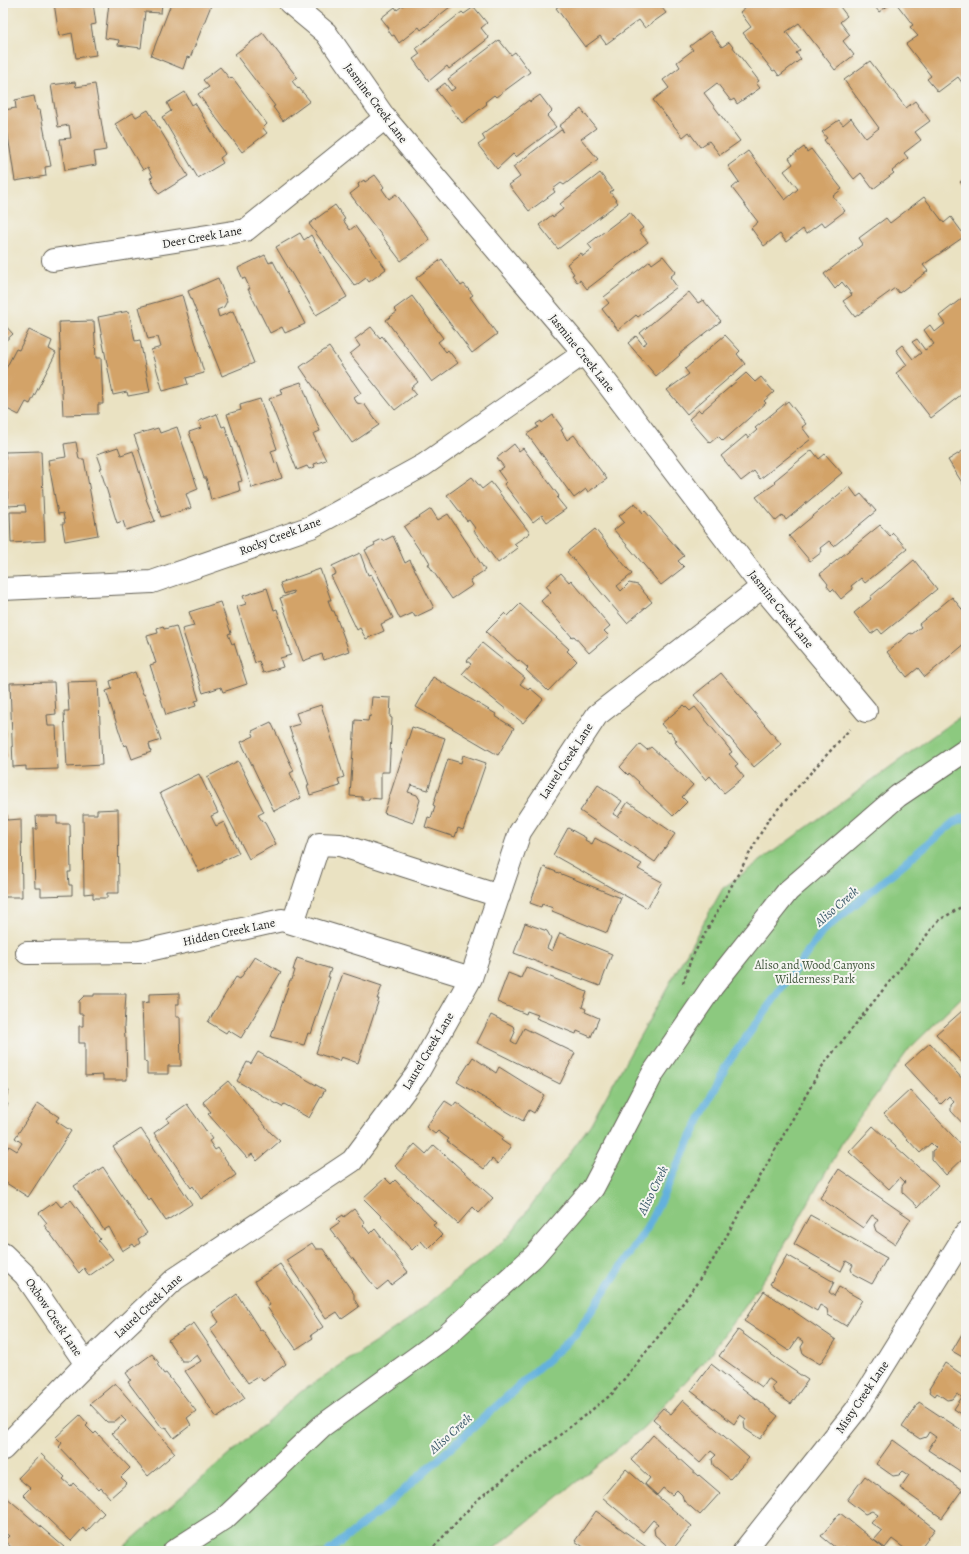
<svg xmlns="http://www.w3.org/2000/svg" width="969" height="1554" viewBox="0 0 969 1554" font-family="Alegreya,serif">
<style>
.green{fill:#8cc97f;stroke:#54724e}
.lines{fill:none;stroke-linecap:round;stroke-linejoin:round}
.stream{stroke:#64b1dd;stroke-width:8}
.building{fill:#d3a368}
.minor-casing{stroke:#646156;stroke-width:24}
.path{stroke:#646156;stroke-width:2.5;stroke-dasharray:3 3;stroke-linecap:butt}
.minor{stroke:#fff;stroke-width:22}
.labels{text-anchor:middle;stroke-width:4;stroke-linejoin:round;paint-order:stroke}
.street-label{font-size:12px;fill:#1c1c1c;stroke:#f6f6f2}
.park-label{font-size:12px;fill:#43593f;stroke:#f6f6f2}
.water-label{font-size:13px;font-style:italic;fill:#395869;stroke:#f6f6f2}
</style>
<rect width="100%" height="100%" fill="#f6f6f2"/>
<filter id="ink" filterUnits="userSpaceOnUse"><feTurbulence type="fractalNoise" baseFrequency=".025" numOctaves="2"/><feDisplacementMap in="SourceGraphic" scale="8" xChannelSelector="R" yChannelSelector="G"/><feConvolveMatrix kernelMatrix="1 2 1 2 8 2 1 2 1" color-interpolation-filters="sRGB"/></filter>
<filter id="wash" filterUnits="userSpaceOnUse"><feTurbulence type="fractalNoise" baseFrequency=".012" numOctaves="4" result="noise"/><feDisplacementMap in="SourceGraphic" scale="16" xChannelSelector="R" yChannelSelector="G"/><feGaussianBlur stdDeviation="0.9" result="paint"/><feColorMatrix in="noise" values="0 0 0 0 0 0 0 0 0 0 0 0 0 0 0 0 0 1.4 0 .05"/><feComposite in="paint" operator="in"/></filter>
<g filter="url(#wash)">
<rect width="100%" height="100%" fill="#eae2c2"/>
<!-- green -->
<path class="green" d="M966,712V993L909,1049L843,1141L771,1269L707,1358L643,1428L491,1551H119L303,1390L406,1322L508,1237L590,1125L723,888Z"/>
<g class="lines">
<!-- stream -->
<path class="stream" d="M329,1551L392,1501L575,1335L647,1228L727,1064L823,931L954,822L966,817"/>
</g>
<g id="blocks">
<!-- building -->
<path class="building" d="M54,3H93L96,24L91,25L96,55L76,58L72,33L59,36Z
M109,3H162L161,13L145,12L141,48L118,45L119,40L105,38Z
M175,3H212L190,58L187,57L183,69L151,56L171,4L174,5Z
M406,3H455L421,30L419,27L399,43L394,35L392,36L388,30L389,28L381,18L395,7L397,10Z
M561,3H658L666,13L645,28L639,20L606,44L600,36L585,47L556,8L562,4Z
M751,3H837L847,16L840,22L850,35L843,41L854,55L835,70L799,23L786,32L800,50L796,53L801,59L779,76L775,70L773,71L743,33L751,27L740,12Z
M872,3H892L879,12Z
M896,3H966V88L958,77L938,92L927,79L931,76L906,44L918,36L910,27L913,25Z
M474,7L487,23L481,28L489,38L449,69L447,66L429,81L413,59L420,54L416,48L462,12L464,14Z
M710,31L722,47L729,42L759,81L756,83L760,88L737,104L734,99L731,101L717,83L704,93L740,141L720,155L709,141L700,147L689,132L683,137L653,100L669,88L663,80L680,67L677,62L693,50L690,46Z
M263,33L297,77L292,81L298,89L299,88L310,101L283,121L273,107L275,106L235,54Z
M499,40L511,55L515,52L530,72L496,97L494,95L485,102L487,104L462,123L436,90L445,83L451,91L455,88L448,79Z
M870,61L906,108L915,101L930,121L915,132L921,140L904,153L908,158L892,171L894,173L873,189L861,173L854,179L824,140L827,138L822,132L839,120L843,125L851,118L866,138L879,128L844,80Z
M220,67L230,79L232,77L267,124L263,128L267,133L242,152L198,94L209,87L203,80Z
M75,82L76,87L95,84L106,150L94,152L96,165L65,170L60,139L71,138L69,125L58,127L51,85Z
M185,92L192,105L195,103L225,154L220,158L223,163L198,178L162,117L171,111L167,103Z
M540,95L552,111L547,116L556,127L516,157L513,154L497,169L478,145L485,140L482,135L529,100L530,102Z
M34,96L37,110H40L51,166L45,167L46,176L15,181L4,110L16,108L15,100Z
M581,109L596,128L581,139L598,159L564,185L561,183L553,189L555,192L529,211L509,185L520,177L513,167L561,130L564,132L559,126Z
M148,110L188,176L159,194L150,178L153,177L148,167L143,170L115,124L133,113L136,117Z
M804,147L807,152L811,149L842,189L833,196L845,211L825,226L822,222L806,234L803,229L786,242L780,234L764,246L751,228L758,222L732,188L739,182L728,166L748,151L785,200L798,189L784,171L793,164L789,158Z
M600,173L613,190L610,192L618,203L558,249L539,225L552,215L553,217L563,209L560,204Z
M375,175L384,187L382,189L389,199L396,194L430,240L401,261L350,194L359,187L358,184L364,180L365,182Z
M966,177V189L960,182Z
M924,197L944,223L951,217L965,236L923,265L928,271L899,293L895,288L855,317L843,301L852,295L842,282L835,289L824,274L863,244L859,238L886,218L890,223Z
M335,205L345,219L343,220L350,230L355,226L386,269L369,282L366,278L355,286L309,224Z
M630,212L643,228L639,231L648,242L587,289L580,280L577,282L572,275L574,274L567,264L581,253L583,256L592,249L588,244Z
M300,233L304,240L311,235L347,297L316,315L276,247Z
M265,255L269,263L273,261L305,324L285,333L282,327L270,333L248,289H250L245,278L243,279L238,268Z
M663,256L676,272L670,277L677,287L638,317L636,315L618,330L602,309L609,303L604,297L650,261L652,264Z
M442,259L461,286L464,284L473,295L470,297L497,334L472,353L416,278Z
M218,278L227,301L224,307L217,310L219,317L233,311L254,363L222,376L188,291Z
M689,292L698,303L703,300L721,321L679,354L680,355L656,376L628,343L636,336L643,345L647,342L640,333Z
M182,295L204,373L186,378L188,384L163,391L151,350L161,347L158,337L148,339L139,307Z
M966,295V391L931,418L896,373L907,365L896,350L902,345L913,359L921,353L912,342L917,339L925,350L934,344L924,330L930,325L935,332L945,324L939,316Z
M412,296L443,338L438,342L446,352L448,350L458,363L432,382L386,320L397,312L394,309Z
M129,311L135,341L140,340L150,392L128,396L127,392L113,395L98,317Z
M94,321L96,358H101L103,404H98V414L63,415L59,322Z
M3,323L13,334L3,343Z
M371,327L380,338L382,336L418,382L411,388L416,394L395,410L350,354L360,346L355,339Z
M29,330L52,341L49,349L56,353L30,404L26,402L19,415L3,407V374L16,349L19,350Z
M725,335L740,351L737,354L745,364L687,414L667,390L689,374L685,369Z
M329,347L361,393L354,398L357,403L365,405L379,425L352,443L300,367Z
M746,373L755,382L761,377L774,392L764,401L766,403L723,441L718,436L710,443L689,419L699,410L701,412Z
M301,382L320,431L313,434L326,460L314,464L315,467L309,469L307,466L297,470L269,399L282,394L280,389Z
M260,399L277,449L271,451L275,463L277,462L282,478L252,488L227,414L241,410L240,405Z
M788,401L806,424L802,427L811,439L760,479L754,471L741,481L721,456L746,435L748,438L757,430L755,428Z
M217,414L222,427L225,426L242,481L238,482L240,491L211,500L206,478H204L189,432L201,428L199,421Z
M553,415L563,429L561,430L567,440L574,435L607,479L588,492L586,489L574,498L527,434L538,427L536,424L541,421L542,423Z
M177,427L198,489L186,494L191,508L161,517L134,435L158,428L160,433Z
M76,442L79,459H84L98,535L65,541L62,523H65L63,513L58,514L48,460L66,457L64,444Z
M514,444L519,451L523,448L559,496L557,498L566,509L547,522L542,515L533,522L504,484L506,482L498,471L504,467L497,458Z
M118,447L121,455L133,451L147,498L146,499L155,521L126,530L123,521L117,523L100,468H102L97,454Z
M966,449V489L948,460Z
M812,450L819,459L825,454L842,473L786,520L783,515L776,521L756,497L776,483L774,481Z
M41,451L45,541L11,543L10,512H26L25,505L8,506L5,452Z
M472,477L482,489L491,482L530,533L514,544L518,548L498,563L474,531L475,528L469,520L467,521L447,495Z
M849,486L857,497L861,494L876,511L834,546L829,541L820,548L822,552L810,561L789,536Z
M635,503L643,513L645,511L684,556L678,561L684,567L661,585L614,530L624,522L619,516Z
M431,509L438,520L448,514L485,570L470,580L473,585L452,599L428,564L430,563L424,553L422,554L404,527Z
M880,525L890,536L893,533L907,549L865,583L861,578L851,586L853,589L841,599L833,589L831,591L827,586L828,584L820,574Z
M595,529L632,574L617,586L621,591L629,583L638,585L652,602L627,623L567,552Z
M393,536L405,563L410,560L434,608L415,617L413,613L400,619L365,550L375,545L374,543L382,539L383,541Z
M360,553L368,575L371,574L393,618L381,624L384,631L366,639L360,628L357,630L331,576L336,574L332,566Z
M914,560L937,589L882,634L878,629L871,634L854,613L871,599L870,597Z
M320,569L331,600H328L332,611H334L349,651L324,660L322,654L303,661L280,598L294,593L293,591L284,594L280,583Z
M561,573L569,582L571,580L610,626L604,631L609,636L589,653L574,636L572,637L541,601L551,592L546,586Z
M267,588L274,610L277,609L291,655L280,658L283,667L263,673L259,661L255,663L237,607L246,604L243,596Z
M952,597L966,614L964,620L966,643L925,677L918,668L907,677L887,652L910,633L912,634L921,627L919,624Z
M220,602L231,633L228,634L232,644L234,643L247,684L223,692L221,687L203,693L182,629L194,626L189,612Z
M520,604L569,649L567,651L577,661L548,691L526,670L528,668L519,660L518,661L486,632L505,613L508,616Z
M163,626L164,629L176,626L199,700L195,701L196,706L166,715L150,665L156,663L147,636L158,633L157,628Z
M482,643L525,678L520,684L528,690L530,688L543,699L523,723L462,674L471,664L467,661Z
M135,672L143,694L145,695L161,740L149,744L151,752L132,759L127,745L124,746L106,691L112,689L110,681Z
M721,673L781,744L754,767L694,695Z
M433,677L496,714L495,716L514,728L498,755L416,707Z
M98,681L102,765L67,767L64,711H69L67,682Z
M54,682L56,714L47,715L48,726H56L58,769L26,770V766L13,767L10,683Z
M372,697L391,698L390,717L392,718L389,772H381V799L369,798V800H362V797L350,796L355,720L368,721L369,716L370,717Z
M321,705L344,777L338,779L340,786L310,795L307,785H309L289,727L300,724L296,713Z
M684,705L690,711L695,707L732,752L729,754L738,764L735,766L744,777L724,793L710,776L706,780L675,742L677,741L670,732L669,733L661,724Z
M3,709H4L7,757H3Z
M271,722L294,771L290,773L301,798L274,811L241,742L254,736L252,731Z
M412,727L445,738L428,790L411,785L408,792L417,795L420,800L413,823L384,813Z
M640,744L647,750L651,747L693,785L682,797L687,802L673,816L638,783L639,782L629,773L628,775L620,767Z
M463,755L486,763L463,830L458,828L455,837L425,827L428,817L431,818L435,806L433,805L448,759L461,763Z
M238,761L264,812L258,815L262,821L265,823L276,844L249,859L207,777Z
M199,774L218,813L211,816L216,826L224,822L239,853L199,872L160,793Z
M598,785L622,801L613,814L618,817L628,802L675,834L655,862L580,811Z
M118,809L119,893H107V898H93V893L84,894L83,814H97V810Z
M3,815H7V820L21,819L22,897H3Z
M36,816H57V824H70L71,872H68L69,885H72V895L41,896V888H35L33,829H37Z
M568,828L586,838L585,840L592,844L595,838L642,864L638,869L662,882L647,908L553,855Z
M544,867L621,898L607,933L552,911L553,908L542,904L541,907L530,903Z
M525,923L547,931L551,938L547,948L552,951L560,933L612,954L600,986L514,953Z
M255,956L281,972L241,1038L228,1030L226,1033L208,1022L236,977L240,979Z
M297,958L331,969L328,977H330L311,1034L308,1033L304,1045L271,1037L290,980H292L295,970H293Z
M526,967L587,992L582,1007L586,1009L585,1012L599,1018L591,1037L577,1031L576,1034L536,1018L538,1015L527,1011L526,1014L497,1002L508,973L521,978Z
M343,973L382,986L377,999H379L358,1063L341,1057L339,1061L316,1053Z
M179,993V1004H176V1017H180L181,1066H168V1074H147V1062L144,1061L142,1003L149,1002V994Z
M94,994H126L124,1026L125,1037L126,1038L127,1080H103V1075L85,1076V1043H79V1026H83V1014H79V1001L84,996H94Z
M963,1010L966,1014V1067L936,1034Z
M491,1015L513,1026L515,1032L511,1041L516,1044L524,1028L575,1053L560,1084L477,1043Z
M930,1043L966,1083V1127L951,1111V1105L954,1102L949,1096L941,1104L905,1065Z
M258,1052L325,1090L309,1118L284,1104L282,1107L237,1081L247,1062L251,1064Z
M473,1057L496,1073L499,1067L544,1095L534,1113L529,1110L523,1121L457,1082Z
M228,1081L271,1133L280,1141L257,1161L252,1154L247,1158L208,1114L211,1112L203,1102Z
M3,1087L9,1091L4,1102L8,1104L3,1113Z
M910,1090L966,1150V1156L946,1175L932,1159V1151L936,1148L931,1143L920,1153L884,1114Z
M445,1101L453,1106L456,1102L503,1137L501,1140L511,1147L498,1164L492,1159L484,1169L447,1141L449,1139L438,1131L435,1134L426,1127Z
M38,1103L59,1117L56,1121L71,1131L28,1197L3,1181V1155L9,1146L17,1151L22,1143L15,1138Z
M187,1104L212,1139L209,1141L215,1150L218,1148L236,1175L201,1199L193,1186L191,1188L154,1133L169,1122L167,1118Z
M873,1126L938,1185L918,1207L902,1192V1186L905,1182L900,1177L889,1189L849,1152Z
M141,1129L192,1204L166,1221L151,1199L149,1201L113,1147Z
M415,1144L426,1154L434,1145L493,1198L479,1213L473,1207L458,1224L395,1166Z
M103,1167L147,1233L138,1239L140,1243L135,1247L133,1244L122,1251L109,1227L104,1230L74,1186Z
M839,1169L911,1219L895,1244L876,1231L874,1225L878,1219L872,1215L863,1228L820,1198Z
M385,1178L391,1184L395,1180L436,1223L433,1225L442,1235L428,1249L421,1241L412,1250L380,1215L363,1198Z
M71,1200L100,1239L98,1241L113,1259L89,1276L84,1268L79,1273L44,1225L47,1223L39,1213L56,1201L61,1207Z
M354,1209L365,1223L363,1225L370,1234L375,1229L408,1272L391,1285L388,1281L377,1290L330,1229L340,1222L337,1219L343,1215L344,1217Z
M810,1215L887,1258L872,1284L853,1274L851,1269L853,1265L846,1261L841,1271L794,1244Z
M312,1243L316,1249H323L354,1294V1299L359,1307L342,1319L337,1312L326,1319L286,1260Z
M787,1255L834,1282L829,1292L834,1296L839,1287L862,1300L846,1326L828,1315L827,1309L820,1305L817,1311L770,1284Z
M280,1264L323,1327L311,1335L313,1338L296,1349L267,1307L270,1305L255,1281Z
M764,1291L836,1340L820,1364L803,1354L801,1347L804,1342L798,1338L789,1351L744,1321Z
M237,1294L260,1330L262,1329L286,1364L263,1381L259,1376L248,1383L210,1329L219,1322L212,1312Z
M194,1323L245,1398L217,1418L185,1371L201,1361L197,1355L189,1361H182L168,1340Z
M966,1327V1359L952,1351Z
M738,1330L787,1366L808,1380L791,1404L774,1392L772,1387L775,1383L768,1378L762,1387L719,1356Z
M152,1354L159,1363L157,1364L164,1374L166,1373L196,1411L187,1418L191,1425L174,1438L166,1427L163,1429L128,1382L131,1380L126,1373Z
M945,1363L966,1377V1417L954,1409L962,1397L957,1394L953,1399L947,1400L937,1393L935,1396L930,1392L931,1390L929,1389Z
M711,1364L778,1416L760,1439L745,1429L744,1422L746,1419L740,1415L734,1424L691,1391Z
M115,1383L175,1453L148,1476L112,1433L126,1421L121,1416L114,1422H107L90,1404Z
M683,1400L749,1458L730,1479L713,1465L712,1459L716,1455L711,1451L700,1463L659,1427L661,1426L653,1419L663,1408L671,1414Z
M919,1402L966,1433V1475L928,1450L936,1437L929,1432L926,1437L920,1439L902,1427Z
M80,1415L88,1424L86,1426L94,1434L96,1432L130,1468L121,1477L127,1483L110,1498L101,1488L99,1490L59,1447L62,1443L56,1437Z
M653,1435L698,1476L699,1475L720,1493L700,1515L684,1501L682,1495L677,1490L672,1495L663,1488L657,1495L645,1484L650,1478L631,1460Z
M893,1440L962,1490L942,1518L900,1488L909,1475L903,1471L899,1475L893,1476L876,1464Z
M41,1454L65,1477L63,1479L71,1486L73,1483L104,1513L86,1532L83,1528L71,1541L23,1495L30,1488L18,1478Z
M626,1469L692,1526L672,1550L655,1535L654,1529L658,1524L653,1520L643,1532L602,1497Z
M865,1476L935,1529L918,1551H908L892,1539L885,1548L874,1540L882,1531L871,1523L878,1515L872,1511L865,1514L847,1500Z
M5,1496L64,1547L60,1551H16L4,1541L9,1536L3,1531V1498Z
M596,1511L652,1551H589L575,1541Z
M840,1513L887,1551H851L846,1547L837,1549L821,1536Z"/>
</g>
</g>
<g filter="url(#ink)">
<use href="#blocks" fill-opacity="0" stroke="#646156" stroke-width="1"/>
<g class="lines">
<defs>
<path id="minor" d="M290,3L326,33L385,118L584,353L762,587L866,711
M53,260L246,230L385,118
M3,589L152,582L311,527L424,465L584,353
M293,923L319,844L340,845L499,896
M27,953L140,952L282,920L471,978
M3,1254L25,1275L86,1364
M3,1449L86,1364L175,1279L352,1161L417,1074L471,978L520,832L597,715L762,587
M174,1551L224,1519L322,1426L445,1337L534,1256L593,1188L653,1073L712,987L788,891L898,796L966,750
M744,1551L856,1410L966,1233"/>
</defs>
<!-- minor casing -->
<use href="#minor" class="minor-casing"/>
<!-- path -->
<path class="path" d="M683,983L691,959L768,820L850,729
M430,1551L477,1500L612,1394L666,1327L713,1260L823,1065L938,921L966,904"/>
<!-- minor -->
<use href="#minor" class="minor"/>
</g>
</g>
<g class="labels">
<!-- street labels -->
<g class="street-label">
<text transform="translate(376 103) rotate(53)" y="4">Jasmine Creek Lane</text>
<text transform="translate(202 237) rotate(-10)" y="4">Deer Creek Lane</text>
<text transform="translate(582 353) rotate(51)" y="4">Jasmine Creek Lane</text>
<text transform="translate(280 536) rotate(-21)" y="4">Rocky Creek Lane</text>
<text transform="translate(781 609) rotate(51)" y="4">Jasmine Creek Lane</text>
<text transform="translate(566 761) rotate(-57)" y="4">Laurel Creek Lane</text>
<text transform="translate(229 932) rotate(-12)" y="4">Hidden Creek Lane</text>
<text transform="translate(428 1051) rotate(-59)" y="4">Laurel Creek Lane</text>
<text transform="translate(148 1306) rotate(-43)" y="4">Laurel Creek Lane</text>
<text transform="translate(54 1317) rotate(56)" y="4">Oxbow Creek Lane</text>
<text transform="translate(862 1397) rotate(-56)" y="4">Misty Creek Lane</text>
</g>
<!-- park labels -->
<g class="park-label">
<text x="815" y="969">Aliso and Wood Canyons<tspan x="815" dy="14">Wilderness Park</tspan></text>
</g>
<!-- water labels -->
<g class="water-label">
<text transform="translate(836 906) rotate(-41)" y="5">Aliso Creek</text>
<text transform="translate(652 1190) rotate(-64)" y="5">Aliso Creek</text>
<text transform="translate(450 1433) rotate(-42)" y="5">Aliso Creek</text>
</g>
</g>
<!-- margin -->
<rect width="969" height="1554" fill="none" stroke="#f6f6f2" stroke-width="16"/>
</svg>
